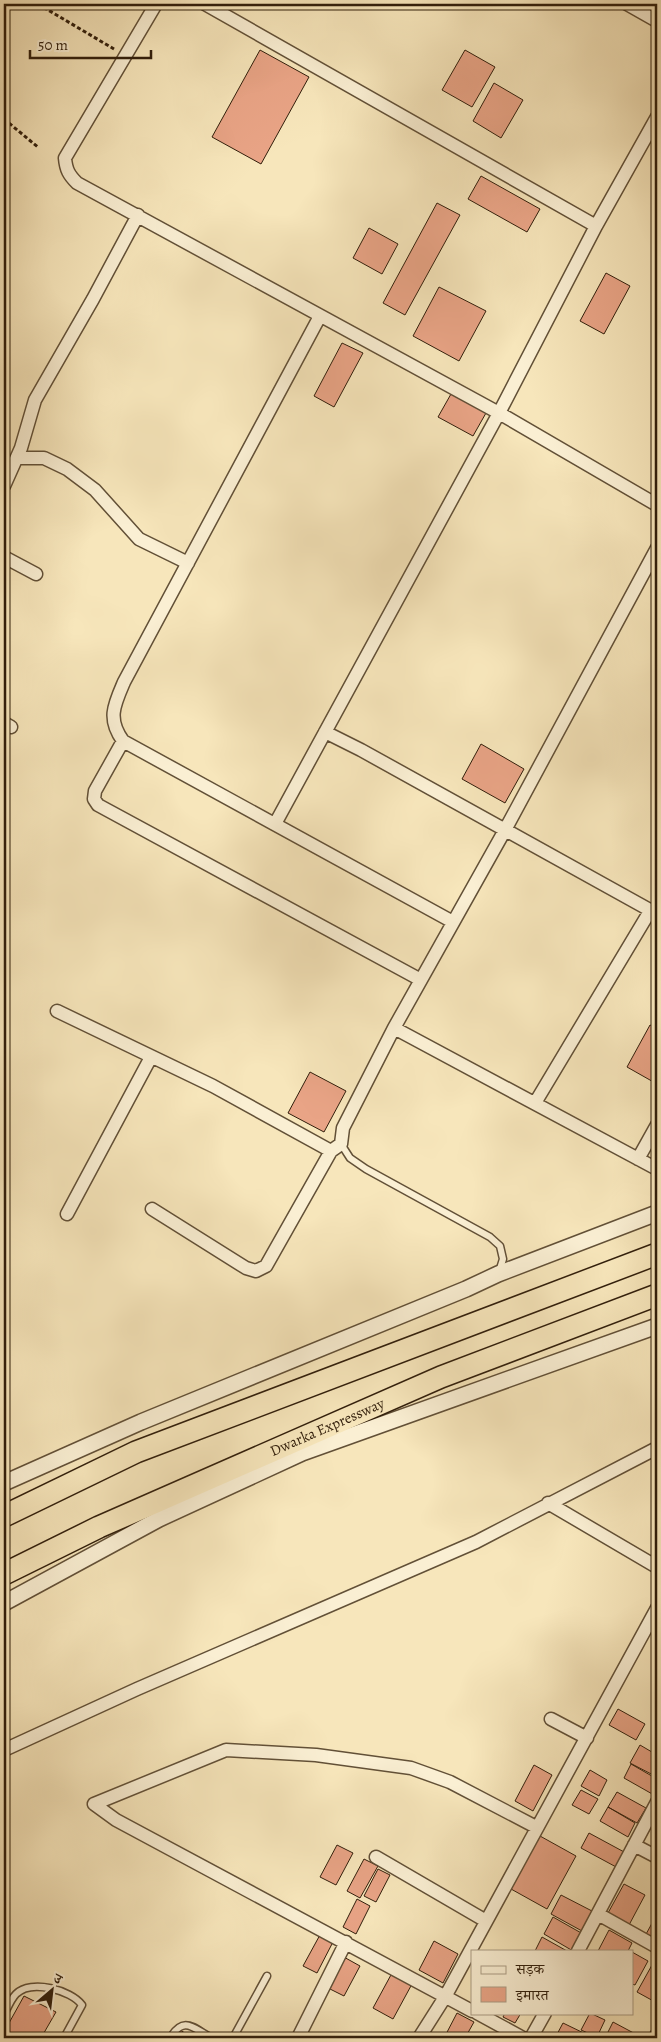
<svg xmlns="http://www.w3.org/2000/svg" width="661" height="2042" viewBox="0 0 661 2042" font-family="Alegreya,'Noto Serif Devanagari',serif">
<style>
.building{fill:#e9a486;stroke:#311e0b}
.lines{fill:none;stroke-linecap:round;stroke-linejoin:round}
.service-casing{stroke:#625037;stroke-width:9}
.minor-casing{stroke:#625037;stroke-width:15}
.tertiary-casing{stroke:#625037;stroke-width:18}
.trunk-casing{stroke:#311e0b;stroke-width:24}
.path{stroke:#311e0b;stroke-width:3;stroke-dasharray:4 2.5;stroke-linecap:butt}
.service{stroke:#faefd3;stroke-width:6}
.minor{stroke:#faefd3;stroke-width:12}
.tertiary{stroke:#faefd3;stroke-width:15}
.trunk{stroke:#f7e6bb;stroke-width:21}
.labels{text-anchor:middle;stroke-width:4.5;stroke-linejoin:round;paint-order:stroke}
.street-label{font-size:15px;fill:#311e0b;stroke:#faefd3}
</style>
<rect width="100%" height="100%" fill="#f7e6bb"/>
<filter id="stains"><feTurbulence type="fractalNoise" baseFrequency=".004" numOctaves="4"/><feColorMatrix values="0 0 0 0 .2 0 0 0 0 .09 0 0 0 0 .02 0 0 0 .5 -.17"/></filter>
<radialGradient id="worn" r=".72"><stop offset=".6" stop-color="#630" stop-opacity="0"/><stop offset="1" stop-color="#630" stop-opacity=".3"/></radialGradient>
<!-- building -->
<path class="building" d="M260,50L309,77L261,164L212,137Z
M465,50L495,67L472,107L442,90Z
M494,83L523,100L501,138L473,121Z
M481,176L540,209L527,232L468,199Z
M437,203L460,215L405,315L383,303Z
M369,228L398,244L382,274L353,258Z
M606,273L630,286L604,334L580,321Z
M439,287L486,311L459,361L413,336Z
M342,343L363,353L334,407L314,396Z
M451,394L486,413L473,436L438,417Z
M481,744L524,769L505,803L462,779Z
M650,1025L657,1028V1084L627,1067Z
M310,1072L346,1091L324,1132L288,1113Z
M618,1709L645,1724L636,1740L609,1725Z
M640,1745L657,1755V1777L630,1763Z
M631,1764L657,1779V1790L654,1795L624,1778Z
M534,1765L552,1775L533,1811L515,1801Z
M590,1770L607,1780L599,1796L581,1786Z
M581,1790L598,1799L589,1814L572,1805Z
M617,1792L646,1808L637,1823L608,1807Z
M608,1807L635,1823L628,1837L600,1821Z
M589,1833L626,1853L618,1868L581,1848Z
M540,1836L576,1856L547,1909L511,1889Z
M337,1845L353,1853L336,1885L320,1877Z
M364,1859L378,1866L360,1898L347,1891Z
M378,1869L390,1875L376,1902L364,1896Z
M624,1884L645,1895L629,1925L608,1913Z
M561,1895L592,1911L582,1931L551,1914Z
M357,1899L370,1906L356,1934L343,1927Z
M657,1914V1942L645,1936Z
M553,1917L583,1934L573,1951L544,1934Z
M609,1930L632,1943L628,1951H598Z
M321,1933L334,1940L317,1973L303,1966Z
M542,1937L567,1951H535Z
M434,1941L458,1954L443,1983L419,1970Z
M632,1952L648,1961L635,1985L632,1984Z
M342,1956L360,1966L344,1996L326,1987Z
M652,1965L657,1968V2003L637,1992Z
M392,1973L412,1984L393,2019L373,2008Z
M24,1996L56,2012L41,2038H4V2032Z
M457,2013L474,2022L465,2038H444Z
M505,2013H521L515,2023L503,2017Z
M590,2013L605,2020L597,2037L581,2030Z
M613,2022L643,2038H605Z
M563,2023L594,2038H555Z
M180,2030L193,2038H176Z"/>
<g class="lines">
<defs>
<path id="service" d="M341,1144L350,1158L366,1169L490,1237L500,1246L503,1259L499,1272
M4,2015C7,2009 11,1999 16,1994C31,1979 71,1990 82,2005L64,2038
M170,2038C184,2015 193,2028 212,2038
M233,2038L267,1976"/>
<path id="minor" d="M156,4L65,158C66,170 69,175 77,183L499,413L657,505
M205,4L596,226
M627,4L657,21
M320,316L124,682C114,705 107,719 123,741L453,922
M17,458H44L67,469L95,490L139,539L188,563
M4,486L21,448L35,400L93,299L138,215
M4,557L36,574
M4,723L11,727
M325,732L361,750L657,914
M123,741L95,791L94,799L98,805L421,980
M275,824L499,413L596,226L657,117
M57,1011L213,1086L331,1151
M394,1028L657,1169
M535,1103L650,911
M638,1159L657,1125
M152,1209L246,1268L256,1271L266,1266L331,1151L341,1144L343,1128L394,1028L505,830L657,548
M67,1214L151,1057
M548,1503L657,1567
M551,1719L587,1738
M4,1750L137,1689L476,1542L657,1448
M94,1804L226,1750L316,1755L411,1768L450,1782L536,1827
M94,1804L116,1820L472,2011
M634,1845L657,1857
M376,1857L486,1921
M598,1914L657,1947
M578,1951L657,1802
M477,2013L523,2038
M298,2038L346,1942
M419,2038L445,1997L657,1608
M531,2038L545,2013
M655,2038L657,2034"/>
<path id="tertiary" d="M4,1483L141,1422L466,1289L498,1274L657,1213
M4,1603L159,1519L302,1453L657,1326"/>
<g id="trunk">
<path d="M4,1516L136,1452L657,1254"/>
<path id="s1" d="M4,1574L99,1527L441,1377L657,1295"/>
</g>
</defs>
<!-- service casing -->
<use href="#service" class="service-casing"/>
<!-- minor casing -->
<use href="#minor" class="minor-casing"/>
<!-- tertiary casing -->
<use href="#tertiary" class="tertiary-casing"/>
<!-- trunk casing -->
<use href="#trunk" class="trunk-casing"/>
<!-- path -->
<path class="path" d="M38,4L114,49
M4,119L39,148"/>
<!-- service -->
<use href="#service" class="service"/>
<!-- minor -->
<use href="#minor" class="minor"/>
<!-- tertiary -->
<use href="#tertiary" class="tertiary"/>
<!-- trunk -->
<use href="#trunk" class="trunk"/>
</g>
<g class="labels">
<!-- street labels -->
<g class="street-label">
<text dy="5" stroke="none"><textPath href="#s1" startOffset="355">Dwarka Expressway</textPath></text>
</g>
</g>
<!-- margin -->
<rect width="661" height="2042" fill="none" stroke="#f7e6bb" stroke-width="20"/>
<rect x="5" y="5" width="651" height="2032" fill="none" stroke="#311e0b" stroke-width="2.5"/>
<rect x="10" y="10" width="641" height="2022" fill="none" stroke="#311e0b"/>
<!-- legend -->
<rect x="471" y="1950" width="162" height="65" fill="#faefd3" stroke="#aa9b83"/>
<rect x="481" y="1966" width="25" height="8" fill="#faefd3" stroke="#aa9b83"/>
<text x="516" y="1974" font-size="15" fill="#311e0b">सड़क</text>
<rect x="481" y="1987" width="25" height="15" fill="#e9a486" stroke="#aa9b83"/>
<text x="516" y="2000" font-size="15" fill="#311e0b">इमारत</text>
<!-- north arrow -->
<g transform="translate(52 1990) rotate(28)" stroke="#faefd3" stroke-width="4" paint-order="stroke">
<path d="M0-4L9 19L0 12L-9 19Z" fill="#311e0b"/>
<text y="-8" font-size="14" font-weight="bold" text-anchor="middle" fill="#311e0b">उ</text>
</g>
<!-- scale -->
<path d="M30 50v8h121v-8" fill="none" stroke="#311e0b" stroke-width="2.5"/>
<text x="38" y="50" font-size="15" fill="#311e0b" stroke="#faefd3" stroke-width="4" paint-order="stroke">50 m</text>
<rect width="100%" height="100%" filter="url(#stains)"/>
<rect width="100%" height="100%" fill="url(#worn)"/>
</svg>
